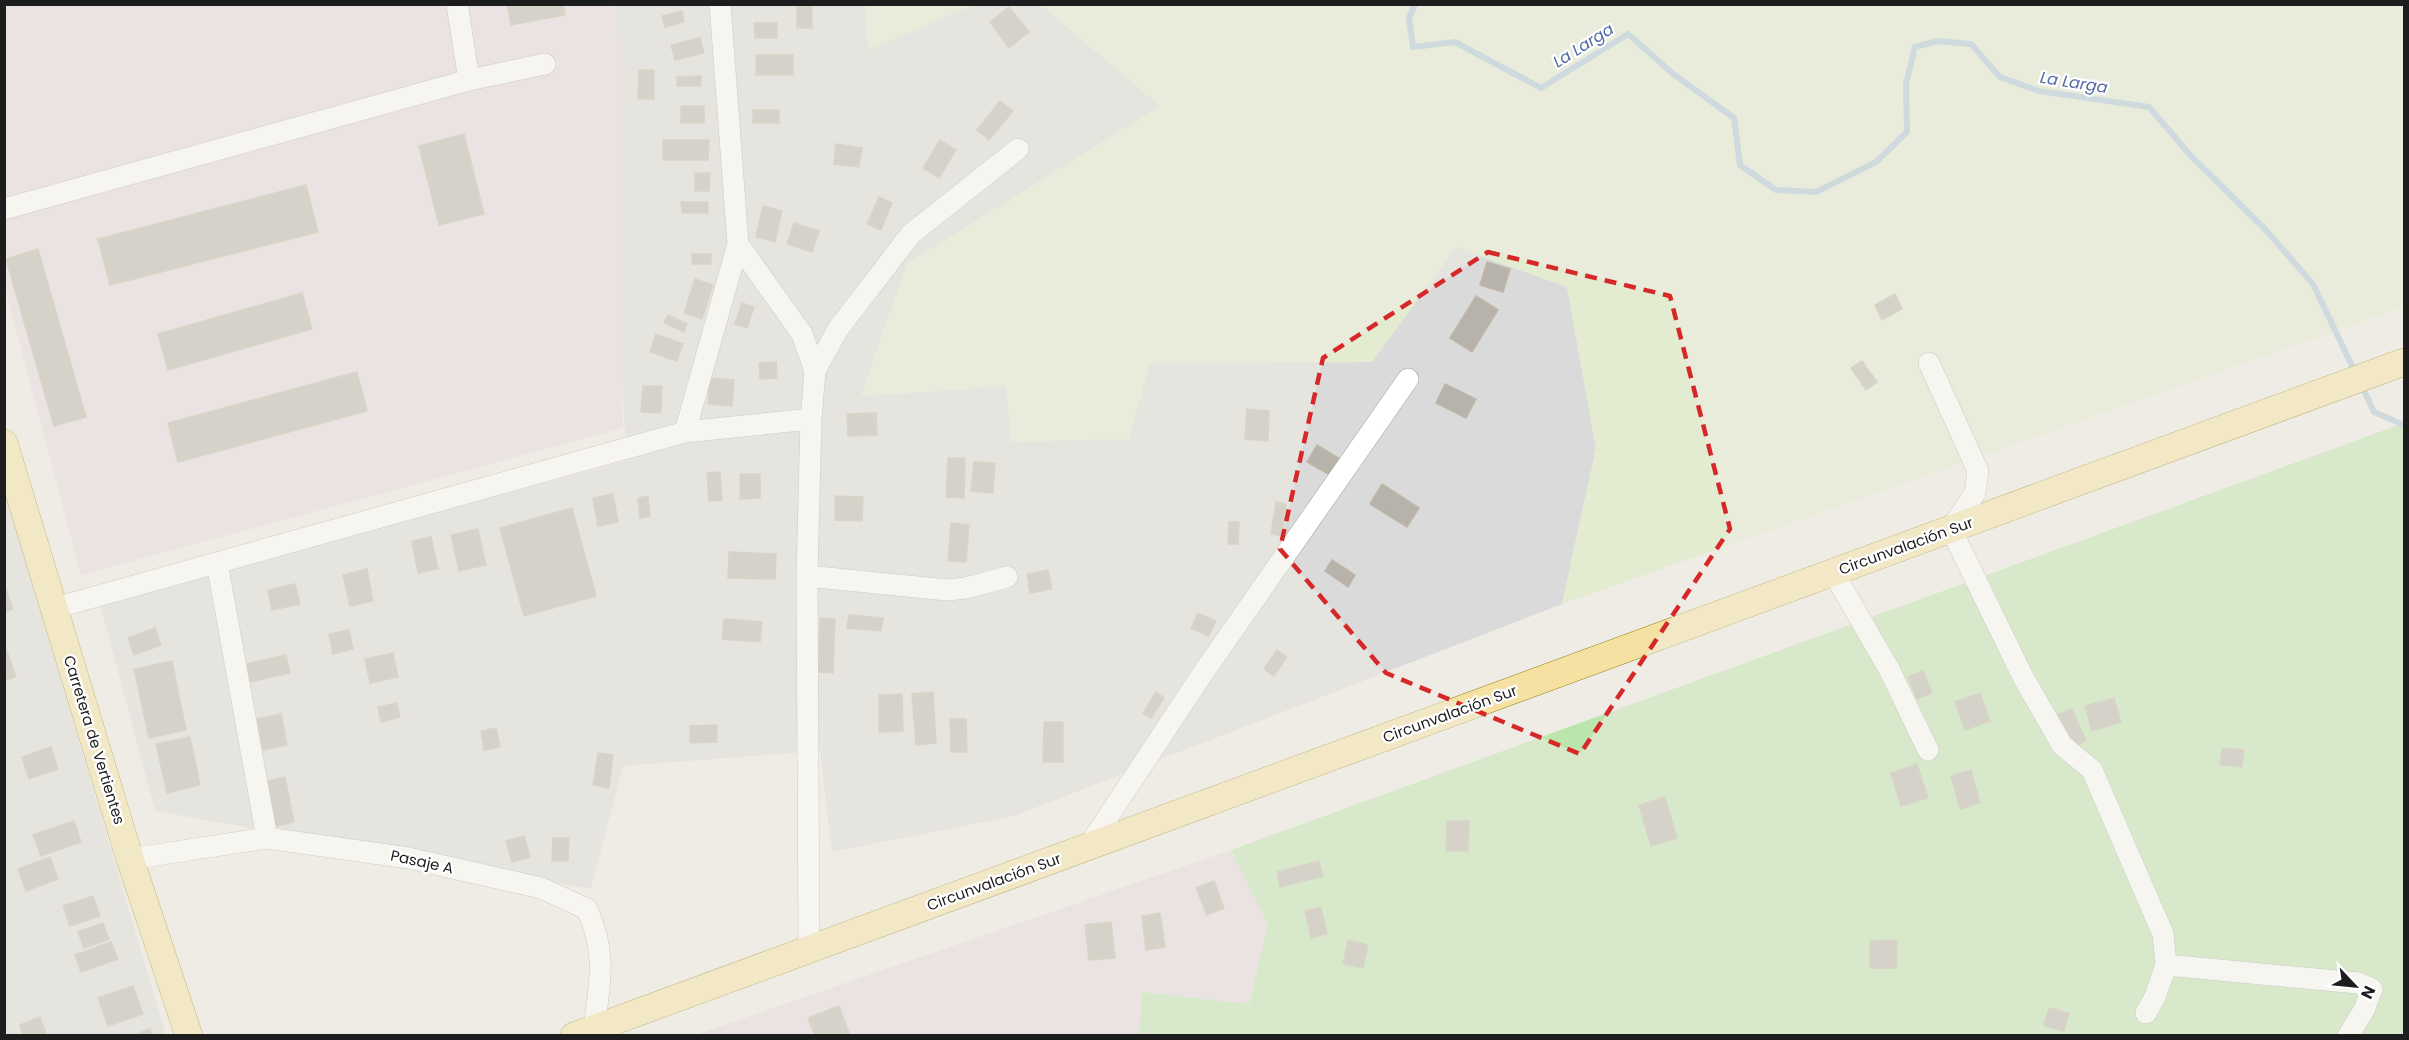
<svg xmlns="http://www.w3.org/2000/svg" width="2409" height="1040" viewBox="0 0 2409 1040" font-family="Poppins,sans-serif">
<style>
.residential{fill:#dbdada}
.industrial{fill:#e6d6e0}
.farmland{fill:#e3ebd0}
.grass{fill:#bce4ad}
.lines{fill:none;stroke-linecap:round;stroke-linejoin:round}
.stream{stroke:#a7c3d8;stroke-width:6}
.building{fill:#b7b2aa;stroke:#beb6a7;stroke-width:1.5}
.minor-casing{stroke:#a1a1a1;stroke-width:22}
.major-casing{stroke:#8b7c0b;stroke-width:28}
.minor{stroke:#fff;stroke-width:21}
.major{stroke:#f5e2a2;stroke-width:27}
.marked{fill:none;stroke:#d62828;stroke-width:4.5;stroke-dasharray:12 8;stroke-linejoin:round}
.labels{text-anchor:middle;stroke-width:4.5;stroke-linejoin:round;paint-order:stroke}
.street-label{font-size:15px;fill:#1d1d1d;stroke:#fff}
.water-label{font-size:16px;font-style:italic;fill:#5169a5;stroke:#fff}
</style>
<rect width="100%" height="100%" fill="#eeece4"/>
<!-- residential -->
<path class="residential" d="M615,5H865L868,50L973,5H1041L1161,106L907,264L861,396L1007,386L1150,363L1372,362L1456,247L1567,287L1596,448L1562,604L1014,816L832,852L820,751L623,766L591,889L155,811L100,604L626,461L621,348L619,40Z
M5,491L166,1035H5Z"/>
<!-- industrial -->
<path class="industrial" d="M4,5H615L619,40L623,428L81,575L5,289Z
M1231,850L1268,925L1249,1004L1141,992L1140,1035L692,1036Z"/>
<!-- farmland -->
<path class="farmland" d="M865,4H973V5L868,50Z
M1041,5H2404V307L1562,604L1596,448L1567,287L1456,247L1372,362L1150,363L1129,439L1011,442L1006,386L861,396L907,264L1160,106Z"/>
<!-- grass -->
<path class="grass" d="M2404,423V1035L1140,1036L1141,992L1249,1004L1268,925L1231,850Z"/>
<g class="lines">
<!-- stream -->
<path class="stream" d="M1415,4L1409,18L1413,47L1455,42L1541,88L1628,34L1672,73L1734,118L1740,165L1776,190L1816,192L1876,162L1907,132L1906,84L1915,47L1937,41L1971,44L2000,77L2039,91L2149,107L2192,157L2264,228L2313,284L2356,374
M2362,386L2374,412L2404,425"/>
</g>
<!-- building -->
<path class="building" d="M507,4H563L565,15L511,25Z
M797,4H812V28H797Z
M1009,7L1029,32L1009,48L990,22Z
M682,11L684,22L665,27L662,16Z
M754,23H777V38H755Z
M700,38L704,53L675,60L671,45Z
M756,55H793V75H756Z
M639,70H654V99H638Z
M701,76V86H677V77Z
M1000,101L1013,111L989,140L977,130Z
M681,106H704V123H681Z
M753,110H779V123H753Z
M464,134L484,214L439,225L419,146Z
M663,140H709L708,160H663Z
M940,140L956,150L939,178L923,168Z
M836,144L862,148L859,167L834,164Z
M695,173H710L709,191H695Z
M306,185L318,232L110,285L98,239Z
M879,197L892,203L881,230L867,224Z
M681,202H708V213H682Z
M763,206L782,211L775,242L756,237Z
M794,223L819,231L812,252L787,244Z
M38,249L86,417L54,426L6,259Z
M692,254H711V264H692Z
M1487,262L1510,269L1503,292L1480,285Z
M695,279L713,285L702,319L684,313Z
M302,293L312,329L168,370L158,334Z
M1895,294L1902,309L1882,320L1875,305Z
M1476,296L1498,310L1472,352L1450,338Z
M742,303L754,307L747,328L735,324Z
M668,315L687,324L684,332L664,323Z
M656,334L683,344L677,361L650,352Z
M1862,361L1877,382L1866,390L1851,368Z
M776,362L777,378L760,379L759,363Z
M357,372L367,411L178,462L168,423Z
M710,378L734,380L732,406L708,404Z
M1445,384L1476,399L1466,418L1436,403Z
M643,386H662L661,413L641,412Z
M1247,409L1269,411L1268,441L1245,439Z
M876,413L877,435L848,436L847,414Z
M1317,445L1340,459L1330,475L1307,462Z
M948,458H965L964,498L946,497Z
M974,462L995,463L993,493L971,491Z
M720,472L722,500L709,501L707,473Z
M740,474H760V498L740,499Z
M1382,484L1419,508L1407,527L1370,504Z
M613,494L618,522L598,526L593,498Z
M648,496L650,516L640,518L638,498Z
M835,496L863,497L862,521L835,520Z
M1276,502L1286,504L1282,536L1271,534Z
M572,508L596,596L524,616L500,528Z
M1229,522H1239L1238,544H1228Z
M951,523L969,525L966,562L948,561Z
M478,529L486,565L459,571L451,535Z
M431,537L438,569L418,573L412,541Z
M729,552L776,554L775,579L728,578Z
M1332,560L1355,575L1348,587L1325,571Z
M367,569L373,601L350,606L343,575Z
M1048,570L1052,589L1030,593L1027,574Z
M295,584L300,604L272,610L268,590Z
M5,586L13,609L4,612V587Z
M1198,613L1216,621L1209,636L1191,628Z
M849,615L883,618L881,631L847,628Z
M820,618L835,619L833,673L818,672Z
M724,619L762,622L760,642L722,639Z
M155,628L161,645L134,655L128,638Z
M349,630L353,649L333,654L329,634Z
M4,643L16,677L4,681Z
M1277,650L1287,657L1274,676L1264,669Z
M393,653L398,677L370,683L365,659Z
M286,655L290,673L249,682L245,664Z
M172,661L186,730L149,738L134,669Z
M1923,671L1932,693L1917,699L1908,677Z
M933,692L936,743L916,745L912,694Z
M1156,692L1164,698L1151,718L1143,713Z
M1980,693L1990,721L1965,730L1955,702Z
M902,694L903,731L879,732V695Z
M2114,698L2121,722L2092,731L2085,706Z
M397,703L400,717L381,722L378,707Z
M2072,709L2086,741L2072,748L2057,715Z
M281,714L287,745L263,750L257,719Z
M950,719H966L967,752H951Z
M1044,722H1063V762H1043Z
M717,725V742L690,743V726Z
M496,728L500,747L484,750L481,731Z
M190,737L200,785L167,793L156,744Z
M51,747L58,769L29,779L22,757Z
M2222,748L2244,750L2242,767L2220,765Z
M598,753L613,755L609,788L593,785Z
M1917,764L1928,798L1901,806L1891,773Z
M1971,770L1980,803L1960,809L1951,776Z
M285,777L294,822L273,827L264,782Z
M1665,797L1677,838L1651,846L1639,805Z
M74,821L81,842L41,856L33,835Z
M1447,821H1469L1468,851H1446Z
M524,836L530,857L512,862L506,841Z
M553,838H569L568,861H552Z
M50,857L58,879L26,891L18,869Z
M1319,861L1323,876L1280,887L1277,872Z
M1214,881L1224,908L1207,915L1196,888Z
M93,896L100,916L70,926L63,906Z
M1321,907L1327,934L1311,938L1305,911Z
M1160,913L1165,947L1146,950L1142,916Z
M1111,922L1115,958L1089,960L1085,925Z
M103,923L109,939L84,948L78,932Z
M1348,940L1368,945L1363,968L1343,964Z
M1897,940V968H1870V941Z
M111,942L118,959L81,972L75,955Z
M133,986L143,1014L108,1026L98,998Z
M839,1006L850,1036H815L808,1018Z
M2049,1008L2069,1013L2064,1031L2044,1026Z
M40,1017L47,1036H23L20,1025Z
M150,1029L152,1036H132Z"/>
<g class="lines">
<defs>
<path id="minor" d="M457,4L469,80
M720,4L738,244L802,334L815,371L811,419L807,576L809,950
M4,209L469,80L545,64
M1929,363L1978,471L1975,493L1951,529L2023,677L2062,745L2092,770L2163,934L2166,965L2155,997L2146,1013
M815,371L838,329L911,234L1018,149
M685,432L738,244
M217,563L267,838
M1833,572L1889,669L1928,750
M807,576L947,590L966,588L1007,577
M55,608L685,432L811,419
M1088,847L1203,673L1408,379
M130,859L267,838L408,858L541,888L587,909C607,954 600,982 594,1028
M2166,965L2358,983L2372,989L2364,1010L2348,1036"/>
<path id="major" d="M4,443L130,859L189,1036
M574,1036L2404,362"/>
</defs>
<!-- minor casing -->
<use href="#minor" class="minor-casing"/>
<!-- major casing -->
<use href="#major" class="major-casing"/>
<!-- minor -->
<use href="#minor" class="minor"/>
<!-- major -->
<use href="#major" class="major"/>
</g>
<!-- marked area -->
<path d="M0 0H2409V1040H0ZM1488,252L1670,296L1730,529L1580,754L1386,673L1280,549L1323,358Z" fill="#eeece4" fill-opacity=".55" fill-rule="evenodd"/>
<path class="marked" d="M1488,252L1670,296L1730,529L1580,754L1386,673L1280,549L1323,358Z"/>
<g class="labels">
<!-- street labels -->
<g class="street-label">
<text transform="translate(1906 546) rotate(-20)" y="5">Circunvalación Sur</text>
<text transform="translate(1450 714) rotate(-20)" y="5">Circunvalación Sur</text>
<text transform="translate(94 740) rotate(73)" y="5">Carretera de Vertientes</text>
<text transform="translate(422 862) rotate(12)" y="5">Pasaje A</text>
<text transform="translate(994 882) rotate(-20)" y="5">Circunvalación Sur</text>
</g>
<!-- water labels -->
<g class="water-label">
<text transform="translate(1583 45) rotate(-32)" y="6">La Larga</text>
<text transform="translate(2074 82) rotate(9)" y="6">La Larga</text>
</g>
</g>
<!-- border -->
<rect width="2409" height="1040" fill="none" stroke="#1d1d1d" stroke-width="12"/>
<!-- north arrow -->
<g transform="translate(2355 986) rotate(116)" stroke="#ffffff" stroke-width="4.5" paint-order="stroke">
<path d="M0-4.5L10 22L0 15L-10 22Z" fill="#1d1d1d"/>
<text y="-9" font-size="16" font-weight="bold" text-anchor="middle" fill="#1d1d1d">N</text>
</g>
</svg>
